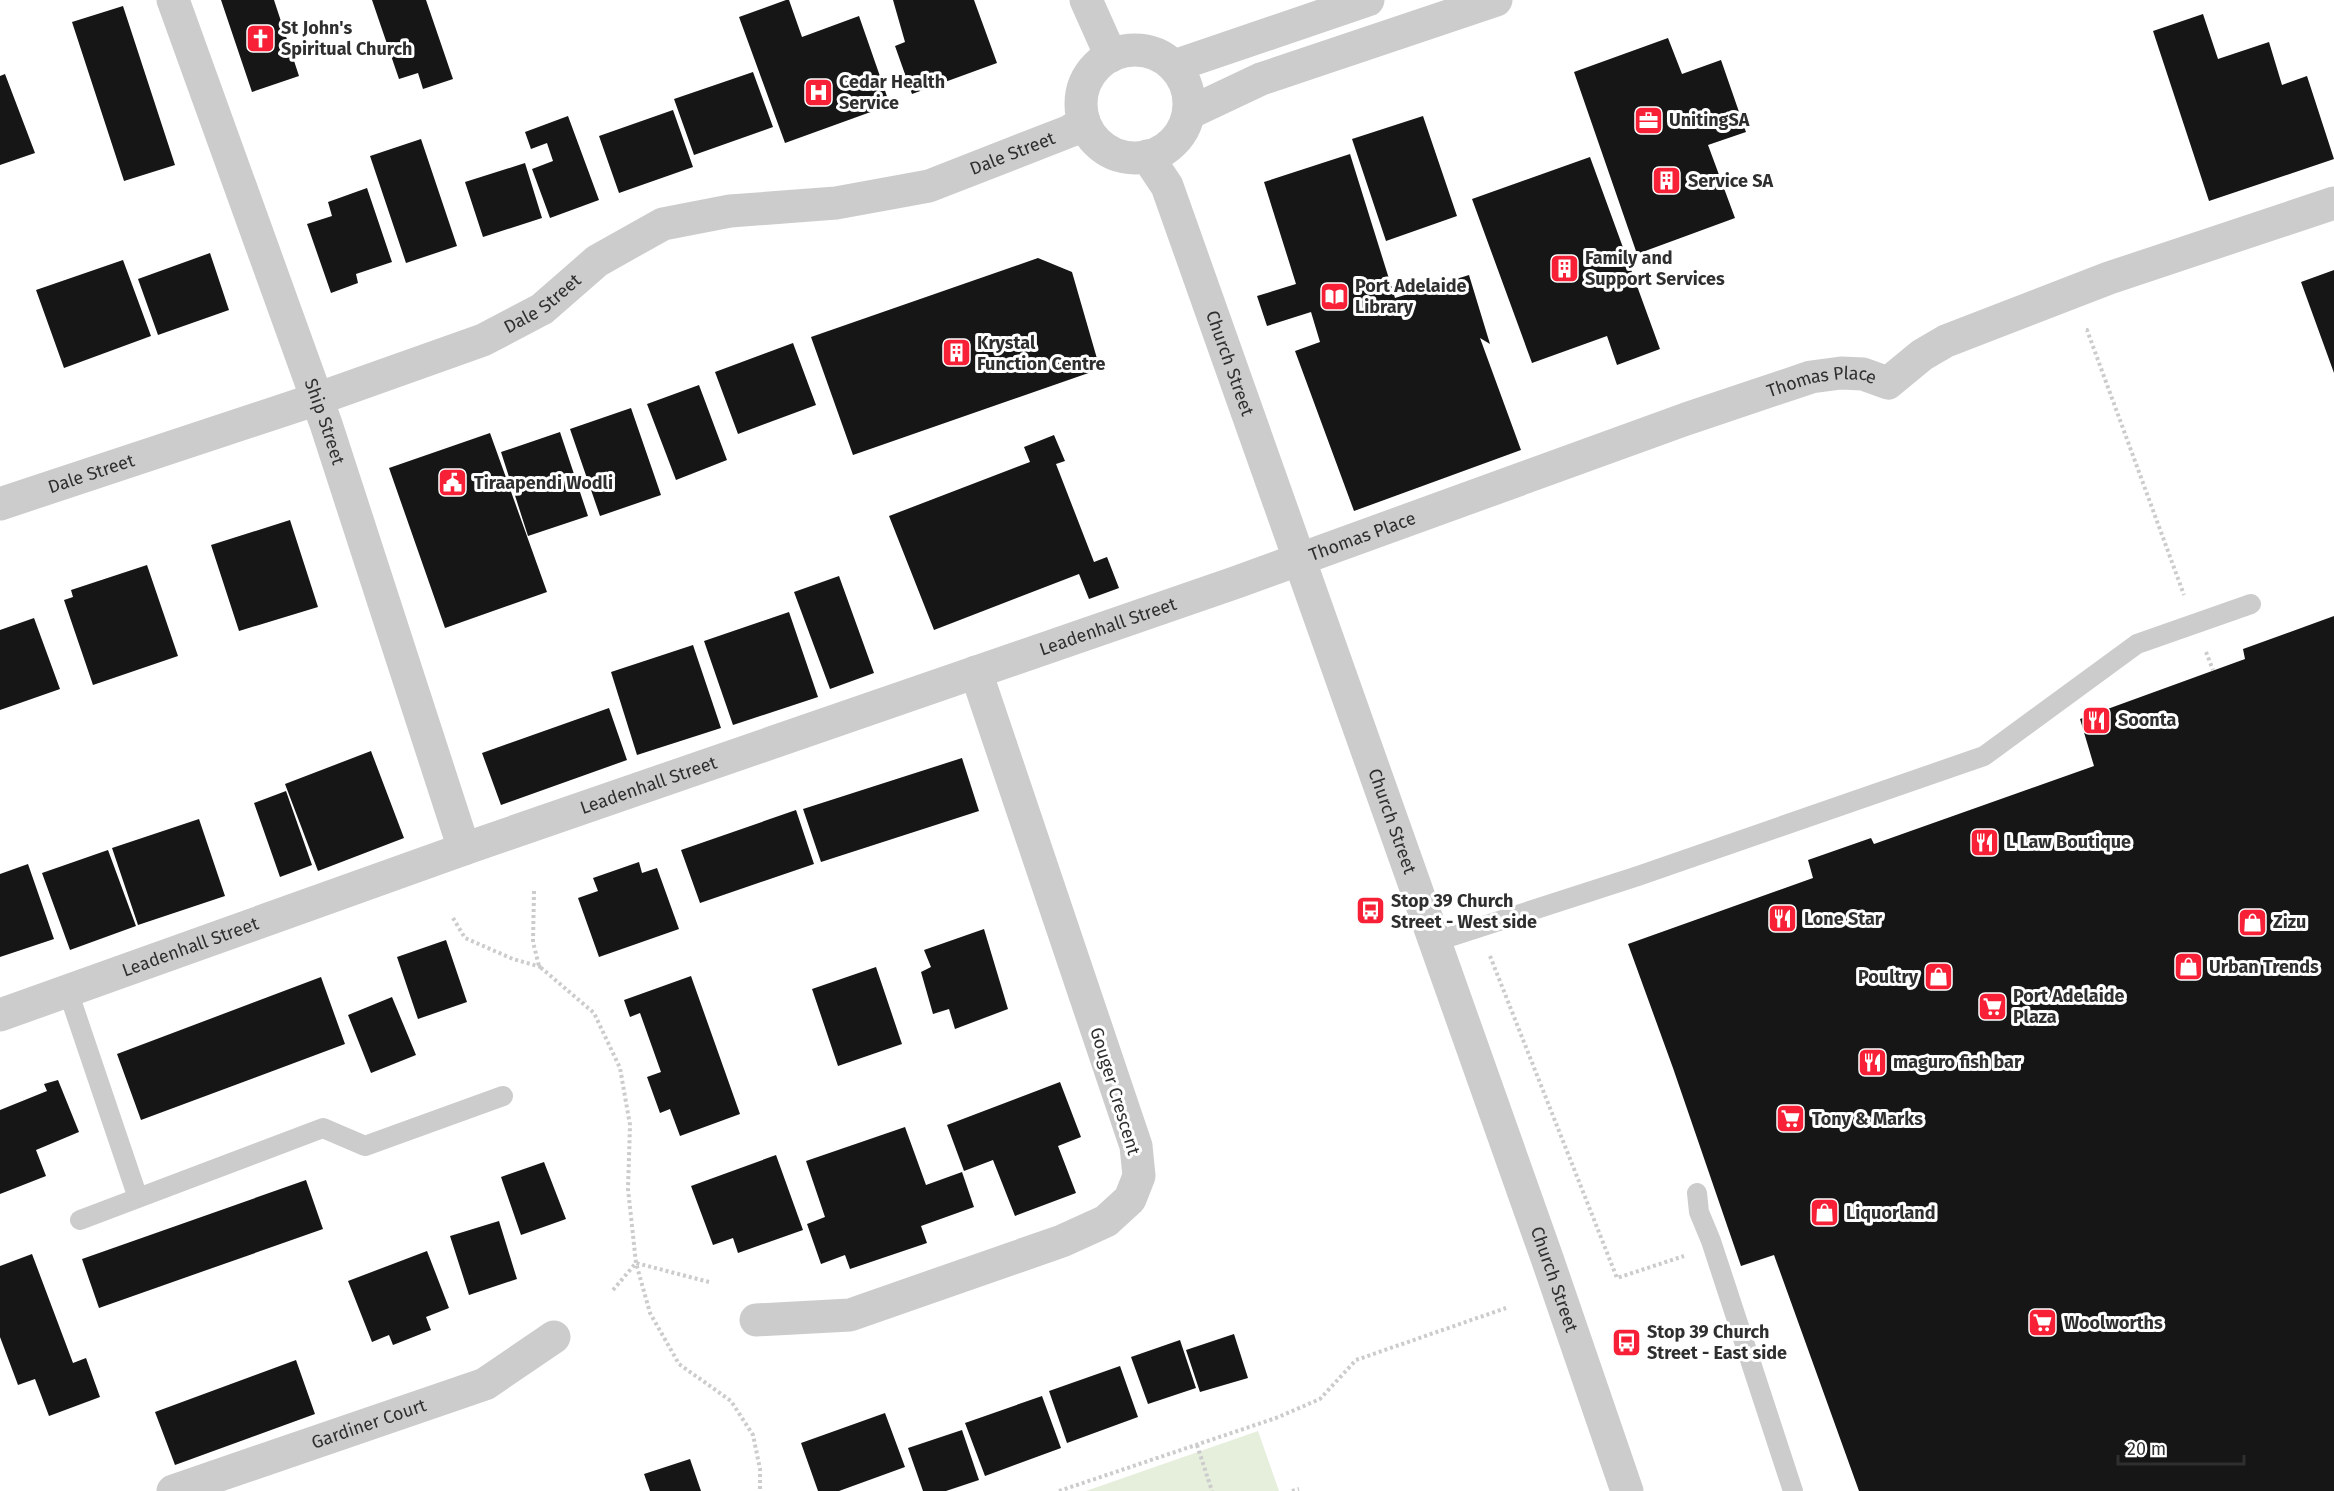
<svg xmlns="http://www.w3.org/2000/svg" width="2334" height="1491" viewBox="0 0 2334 1491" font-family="'Fira Sans',sans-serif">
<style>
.green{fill:#e6eedc}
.building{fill:#161616}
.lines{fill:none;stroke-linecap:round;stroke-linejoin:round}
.path{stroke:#ccc;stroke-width:4;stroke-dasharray:3 3;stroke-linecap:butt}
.lane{stroke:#ccc;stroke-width:20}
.street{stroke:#ccc;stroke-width:33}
.labels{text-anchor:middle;stroke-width:6;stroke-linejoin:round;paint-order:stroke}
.poi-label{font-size:18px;font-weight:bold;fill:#2f2f2f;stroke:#fff;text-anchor:start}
.street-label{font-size:18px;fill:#2f2f2f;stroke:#fff}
</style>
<rect width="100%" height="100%" fill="#fff"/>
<!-- green -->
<path class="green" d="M1258,1431L1279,1491H1086Z"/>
<!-- building -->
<path class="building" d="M221,0H274L299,76L252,92Z
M372,0H426L453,79L423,89L418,73L399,79Z
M786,0H789L802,37L859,16L890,105L785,143L739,17Z
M893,0H974L997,63L912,94L895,46L905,42Z
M123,6L175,165L124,181L72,22Z
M2203,14L2218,59L2269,42L2282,85L2307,76L2334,159L2209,201L2153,31Z
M1668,38L1682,74L1721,60L1746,132L1708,145L1735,218L1637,254L1574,72Z
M753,72L773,127L694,155L674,99Z
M5,74L35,153L0,165V76Z
M673,110L693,167L619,193L599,136Z
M568,116L599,200L550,218L532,169L553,161L547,143L531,149L525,132Z
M1423,116L1457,216L1386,241L1352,139Z
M421,139L457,246L406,263L370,156Z
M1350,154L1395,298L1469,275L1490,344L1480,338L1521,450L1354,511L1295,351L1320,342L1311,312L1267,326L1257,296L1296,284L1264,182Z
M1590,157L1660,349L1617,365L1607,336L1532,363L1472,199Z
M525,163L542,218L483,237L465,182Z
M367,188L392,262L356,274L358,283L331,293L307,224L332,216L328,202Z
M210,253L229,310L158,335L138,279Z
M1038,258L1072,272L1100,369L853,455L811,337Z
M123,260L151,336L64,368L36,290Z
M2334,270V373L2301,282Z
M793,343L816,405L738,434L715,372Z
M699,385L727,460L676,480L647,404Z
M631,408L661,495L600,516L570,429Z
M560,432L588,516L528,536L501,452Z
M490,433L547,592L445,628L389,468Z
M1054,435L1065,461L1056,464L1094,562L1107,557L1119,588L1089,599L1079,574L934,630L889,516L1030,462L1024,447Z
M290,520L318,607L239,631L211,545Z
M147,565L178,656L93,685L64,600L73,597L71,590Z
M839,576L874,673L830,689L794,592Z
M789,612L818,697L733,725L704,641Z
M2334,616V1491H1859L1774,1255L1741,1266L1673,1068L1628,944L1813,878L1808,860L1871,838L1874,844L2094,766L2080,719L2245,659L2243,649Z
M34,618L60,689L0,710V630Z
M693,645L721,728L637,755L611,672Z
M609,708L627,760L501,805L482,753Z
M371,751L404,838L318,871L285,784Z
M962,758L979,811L821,862L803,809Z
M286,791L312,865L280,877L254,803Z
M796,810L814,864L700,903L681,850Z
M199,819L225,896L138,925L112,848Z
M108,850L136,926L70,950L42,873Z
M639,862L642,873L657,868L679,929L599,957L578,898L598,891L593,878Z
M28,864L54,939L0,957V874Z
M984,929L1008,1009L955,1029L949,1009L933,1014L921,972L931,967L924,950Z
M446,940L467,1002L418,1019L397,957Z
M876,967L902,1044L838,1066L812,989Z
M691,976L740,1114L680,1136L670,1109L660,1113L647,1077L661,1072L640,1013L630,1017L624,1000Z
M321,977L345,1044L141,1120L117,1054Z
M392,997L416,1055L371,1073L348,1015Z
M58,1080L79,1132L36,1150L46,1176L0,1194V1110L47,1091L44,1084Z
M1060,1082L1081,1137L1058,1146L1076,1193L1015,1216L993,1160L964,1171L947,1125Z
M905,1127L926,1185L962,1172L974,1207L921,1226L927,1243L850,1269L845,1255L821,1264L807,1224L825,1217L806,1161Z
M776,1155L803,1230L738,1253L733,1238L713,1245L691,1186Z
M544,1162L566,1219L521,1235L501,1177Z
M306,1180L323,1229L99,1308L82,1259Z
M499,1221L517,1279L469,1295L450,1236Z
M427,1251L449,1308L426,1317L431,1330L393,1345L389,1335L372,1342L348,1281Z
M32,1254L73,1363L86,1358L100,1397L49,1416L35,1379L18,1385L0,1337V1266Z
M1234,1334L1248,1378L1200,1392L1186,1350Z
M1180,1340L1196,1388L1148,1404L1131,1357Z
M296,1360L315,1414L175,1465L155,1412Z
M1120,1366L1138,1417L1067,1443L1049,1391Z
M1042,1396L1061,1448L985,1476L965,1423Z
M885,1413L905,1467L839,1491H818L801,1443Z
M962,1430L979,1480L946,1491H923L908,1448Z
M690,1459L701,1491H650L644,1474Z"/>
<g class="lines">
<!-- path -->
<path class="path" d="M2086,330H2087L2184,595
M2206,652L2213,670
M534,891L533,942L539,966L594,1013L620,1068L630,1125L628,1189L636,1263L650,1313L679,1364L731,1401L753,1435L760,1469V1491
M453,918L465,938L513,959L541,967
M1490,956L1617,1278L1684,1256
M613,1290L636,1263L709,1282
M1197,1445L1212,1491
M1059,1491L1276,1418L1320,1399L1356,1360L1506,1308
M1292,1491L1299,1489"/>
<!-- lane -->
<path class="lane" d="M1434,942L1638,876L1984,756L2137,644L2251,604
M68,991L138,1198
M1697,1193L1699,1212L1711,1241L1793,1491
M80,1220L323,1128L365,1146L503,1096"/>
<!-- street -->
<g class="street">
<path id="s1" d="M173,0L326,424L464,849"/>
<path d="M1086,0L1111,56"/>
<circle cx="1135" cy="104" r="54"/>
<path d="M1174,66L1368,0"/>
<path d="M1189,113L1261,79L1496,0"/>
<path id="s2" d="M1147,156L1167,186L1547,1258L1627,1491"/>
<path id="s3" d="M0,504L317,399L483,340L542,309L597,261L663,224L730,211L836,203L929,186L1070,131L1084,122"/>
<path id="s4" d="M0,1015L464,849L1237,582L1686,419L1811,377L1841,373L1863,374L1888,383L1922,355L1946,341L2109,278L2334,203"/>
<path d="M756,1320L850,1315L1062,1241L1106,1221L1130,1199L1139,1176L1136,1146L976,672"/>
<path id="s5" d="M173,1491L485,1384L554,1337"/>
</g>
</g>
<!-- icons -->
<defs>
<symbol id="church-square" viewBox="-11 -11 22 22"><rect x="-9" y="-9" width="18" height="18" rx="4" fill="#f72036" stroke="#fff"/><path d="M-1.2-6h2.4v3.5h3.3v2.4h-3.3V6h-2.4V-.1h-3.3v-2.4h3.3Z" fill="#fff"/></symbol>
<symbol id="hospital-square" viewBox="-11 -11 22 22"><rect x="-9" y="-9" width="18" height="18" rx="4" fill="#f72036" stroke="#fff"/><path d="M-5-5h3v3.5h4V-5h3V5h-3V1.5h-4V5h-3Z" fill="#fff"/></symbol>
<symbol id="office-square" viewBox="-11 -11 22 22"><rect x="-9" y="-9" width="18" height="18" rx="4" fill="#f72036" stroke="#fff"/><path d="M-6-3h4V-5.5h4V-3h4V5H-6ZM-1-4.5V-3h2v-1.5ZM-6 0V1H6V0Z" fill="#fff"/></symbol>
<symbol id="building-square" viewBox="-11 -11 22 22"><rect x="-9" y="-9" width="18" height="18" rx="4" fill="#f72036" stroke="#fff"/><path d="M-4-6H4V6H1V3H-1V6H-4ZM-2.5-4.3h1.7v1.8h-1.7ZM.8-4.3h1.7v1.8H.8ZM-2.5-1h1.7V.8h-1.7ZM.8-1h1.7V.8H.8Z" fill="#fff"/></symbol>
<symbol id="library-square" viewBox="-11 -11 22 22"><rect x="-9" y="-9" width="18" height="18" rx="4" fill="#f72036" stroke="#fff"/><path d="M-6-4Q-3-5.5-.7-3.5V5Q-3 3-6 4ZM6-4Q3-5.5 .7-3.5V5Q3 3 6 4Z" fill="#fff"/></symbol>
<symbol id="civic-square" viewBox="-11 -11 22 22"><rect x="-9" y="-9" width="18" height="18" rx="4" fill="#f72036" stroke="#fff"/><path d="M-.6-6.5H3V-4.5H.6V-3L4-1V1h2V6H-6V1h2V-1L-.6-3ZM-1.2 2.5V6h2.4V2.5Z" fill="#fff"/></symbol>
<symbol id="restaurant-square" viewBox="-11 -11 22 22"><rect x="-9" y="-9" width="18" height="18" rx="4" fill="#f72036" stroke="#fff"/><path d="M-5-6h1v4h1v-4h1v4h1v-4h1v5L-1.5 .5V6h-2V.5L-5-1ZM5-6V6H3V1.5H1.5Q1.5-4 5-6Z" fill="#fff"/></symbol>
<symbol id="bus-square" viewBox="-11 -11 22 22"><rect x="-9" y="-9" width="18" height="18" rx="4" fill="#f72036" stroke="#fff"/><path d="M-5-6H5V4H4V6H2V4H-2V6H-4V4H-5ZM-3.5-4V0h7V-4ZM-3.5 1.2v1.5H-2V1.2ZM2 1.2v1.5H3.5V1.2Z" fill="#fff"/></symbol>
<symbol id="shop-square" viewBox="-11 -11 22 22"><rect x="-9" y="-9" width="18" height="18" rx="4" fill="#f72036" stroke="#fff"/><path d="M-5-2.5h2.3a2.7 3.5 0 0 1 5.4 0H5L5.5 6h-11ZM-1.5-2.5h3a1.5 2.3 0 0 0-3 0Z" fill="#fff"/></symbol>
<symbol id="supermarket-square" viewBox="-11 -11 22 22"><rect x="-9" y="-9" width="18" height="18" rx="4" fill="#f72036" stroke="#fff"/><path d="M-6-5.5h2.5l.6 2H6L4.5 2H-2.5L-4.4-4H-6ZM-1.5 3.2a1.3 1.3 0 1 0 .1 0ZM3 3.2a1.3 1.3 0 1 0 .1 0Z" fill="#fff"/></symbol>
</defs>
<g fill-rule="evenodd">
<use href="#church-square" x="244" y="22" width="33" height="33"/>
<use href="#hospital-square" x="802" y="76" width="33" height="33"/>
<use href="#office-square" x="1632" y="104" width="33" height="33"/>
<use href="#building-square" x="1650" y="164" width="33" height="33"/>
<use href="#building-square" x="1548" y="252" width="33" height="33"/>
<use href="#library-square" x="1318" y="280" width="33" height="33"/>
<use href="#building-square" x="940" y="336" width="33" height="33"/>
<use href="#civic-square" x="436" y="466" width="33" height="33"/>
<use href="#restaurant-square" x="2080" y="704" width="33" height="33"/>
<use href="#restaurant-square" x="1968" y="826" width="33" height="33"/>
<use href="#bus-square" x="1354" y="894" width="33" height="33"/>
<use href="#restaurant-square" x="1766" y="902" width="33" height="33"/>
<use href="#shop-square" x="2236" y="906" width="33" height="33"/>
<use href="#shop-square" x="2172" y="950" width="33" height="33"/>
<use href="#shop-square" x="1922" y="960" width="33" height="33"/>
<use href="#supermarket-square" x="1976" y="990" width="33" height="33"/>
<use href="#restaurant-square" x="1856" y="1046" width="33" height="33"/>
<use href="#supermarket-square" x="1774" y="1102" width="33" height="33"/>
<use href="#shop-square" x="1808" y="1196" width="33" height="33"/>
<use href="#supermarket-square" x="2026" y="1306" width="33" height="33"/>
<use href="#bus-square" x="1610" y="1326" width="33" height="33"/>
</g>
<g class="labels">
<!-- poi labels -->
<g class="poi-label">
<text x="281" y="34">St John's<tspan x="281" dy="21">Spiritual Church</tspan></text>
<text x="839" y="88">Cedar Health<tspan x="839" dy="21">Service</tspan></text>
<text x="1669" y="126">UnitingSA</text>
<text x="1688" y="187">Service SA</text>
<text x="1585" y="264">Family and<tspan x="1585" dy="21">Support Services</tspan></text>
<text x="1355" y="292">Port Adelaide<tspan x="1355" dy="21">Library</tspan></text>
<text x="977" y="349">Krystal<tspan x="977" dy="21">Function Centre</tspan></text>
<text x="474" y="489">Tiraapendi Wodli</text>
<text x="2118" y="726">Soonta</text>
<text x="2006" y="848">L Law Boutique</text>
<text x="1391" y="907">Stop 39 Church<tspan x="1391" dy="21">Street - West side</tspan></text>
<text x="1804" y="925">Lone Star</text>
<text x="2273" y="928">Zizu</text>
<text x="2209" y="973">Urban Trends</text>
<text x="1918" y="983" text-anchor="end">Poultry</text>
<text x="2013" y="1002">Port Adelaide<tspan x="2013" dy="21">Plaza</tspan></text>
<text x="1893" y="1068">maguro fish bar</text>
<text x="1812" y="1125">Tony &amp; Marks</text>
<text x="1846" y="1219">Liquorland</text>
<text x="2064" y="1329">Woolworths</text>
<text x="1647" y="1338">Stop 39 Church<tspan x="1647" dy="21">Street - East side</tspan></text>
</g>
<!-- street labels -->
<g class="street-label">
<text dy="6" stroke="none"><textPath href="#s3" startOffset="1084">Dale Street</textPath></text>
<text dy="6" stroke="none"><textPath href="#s3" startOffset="580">Dale Street</textPath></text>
<text dy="6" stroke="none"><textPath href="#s2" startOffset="224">Church Street</textPath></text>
<text dy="6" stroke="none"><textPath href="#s4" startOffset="1930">Thomas Place</textPath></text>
<text dy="6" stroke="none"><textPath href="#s1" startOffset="448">Ship Street</textPath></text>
<text dy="6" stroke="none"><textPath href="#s3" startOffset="96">Dale Street</textPath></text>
<text dy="6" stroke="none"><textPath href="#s4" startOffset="1444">Thomas Place</textPath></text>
<text dy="6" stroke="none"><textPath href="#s4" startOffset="1174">Leadenhall Street</textPath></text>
<text dy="6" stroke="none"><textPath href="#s4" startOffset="688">Leadenhall Street</textPath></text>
<text dy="6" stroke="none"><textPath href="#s2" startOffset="710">Church Street</textPath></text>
<text dy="6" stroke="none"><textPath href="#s4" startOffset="202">Leadenhall Street</textPath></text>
<text transform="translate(1115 1091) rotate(73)" y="6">Gouger Crescent</text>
<text dy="6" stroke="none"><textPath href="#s2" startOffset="1196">Church Street</textPath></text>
<text dy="6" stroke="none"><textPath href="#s5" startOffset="207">Gardiner Court</textPath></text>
</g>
</g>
<!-- scale -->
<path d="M2118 1455v9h126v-9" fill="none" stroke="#2f2f2f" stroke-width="3"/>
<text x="2127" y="1455" font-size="18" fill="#2f2f2f" stroke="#ffffff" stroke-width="4.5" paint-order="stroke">20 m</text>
</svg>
